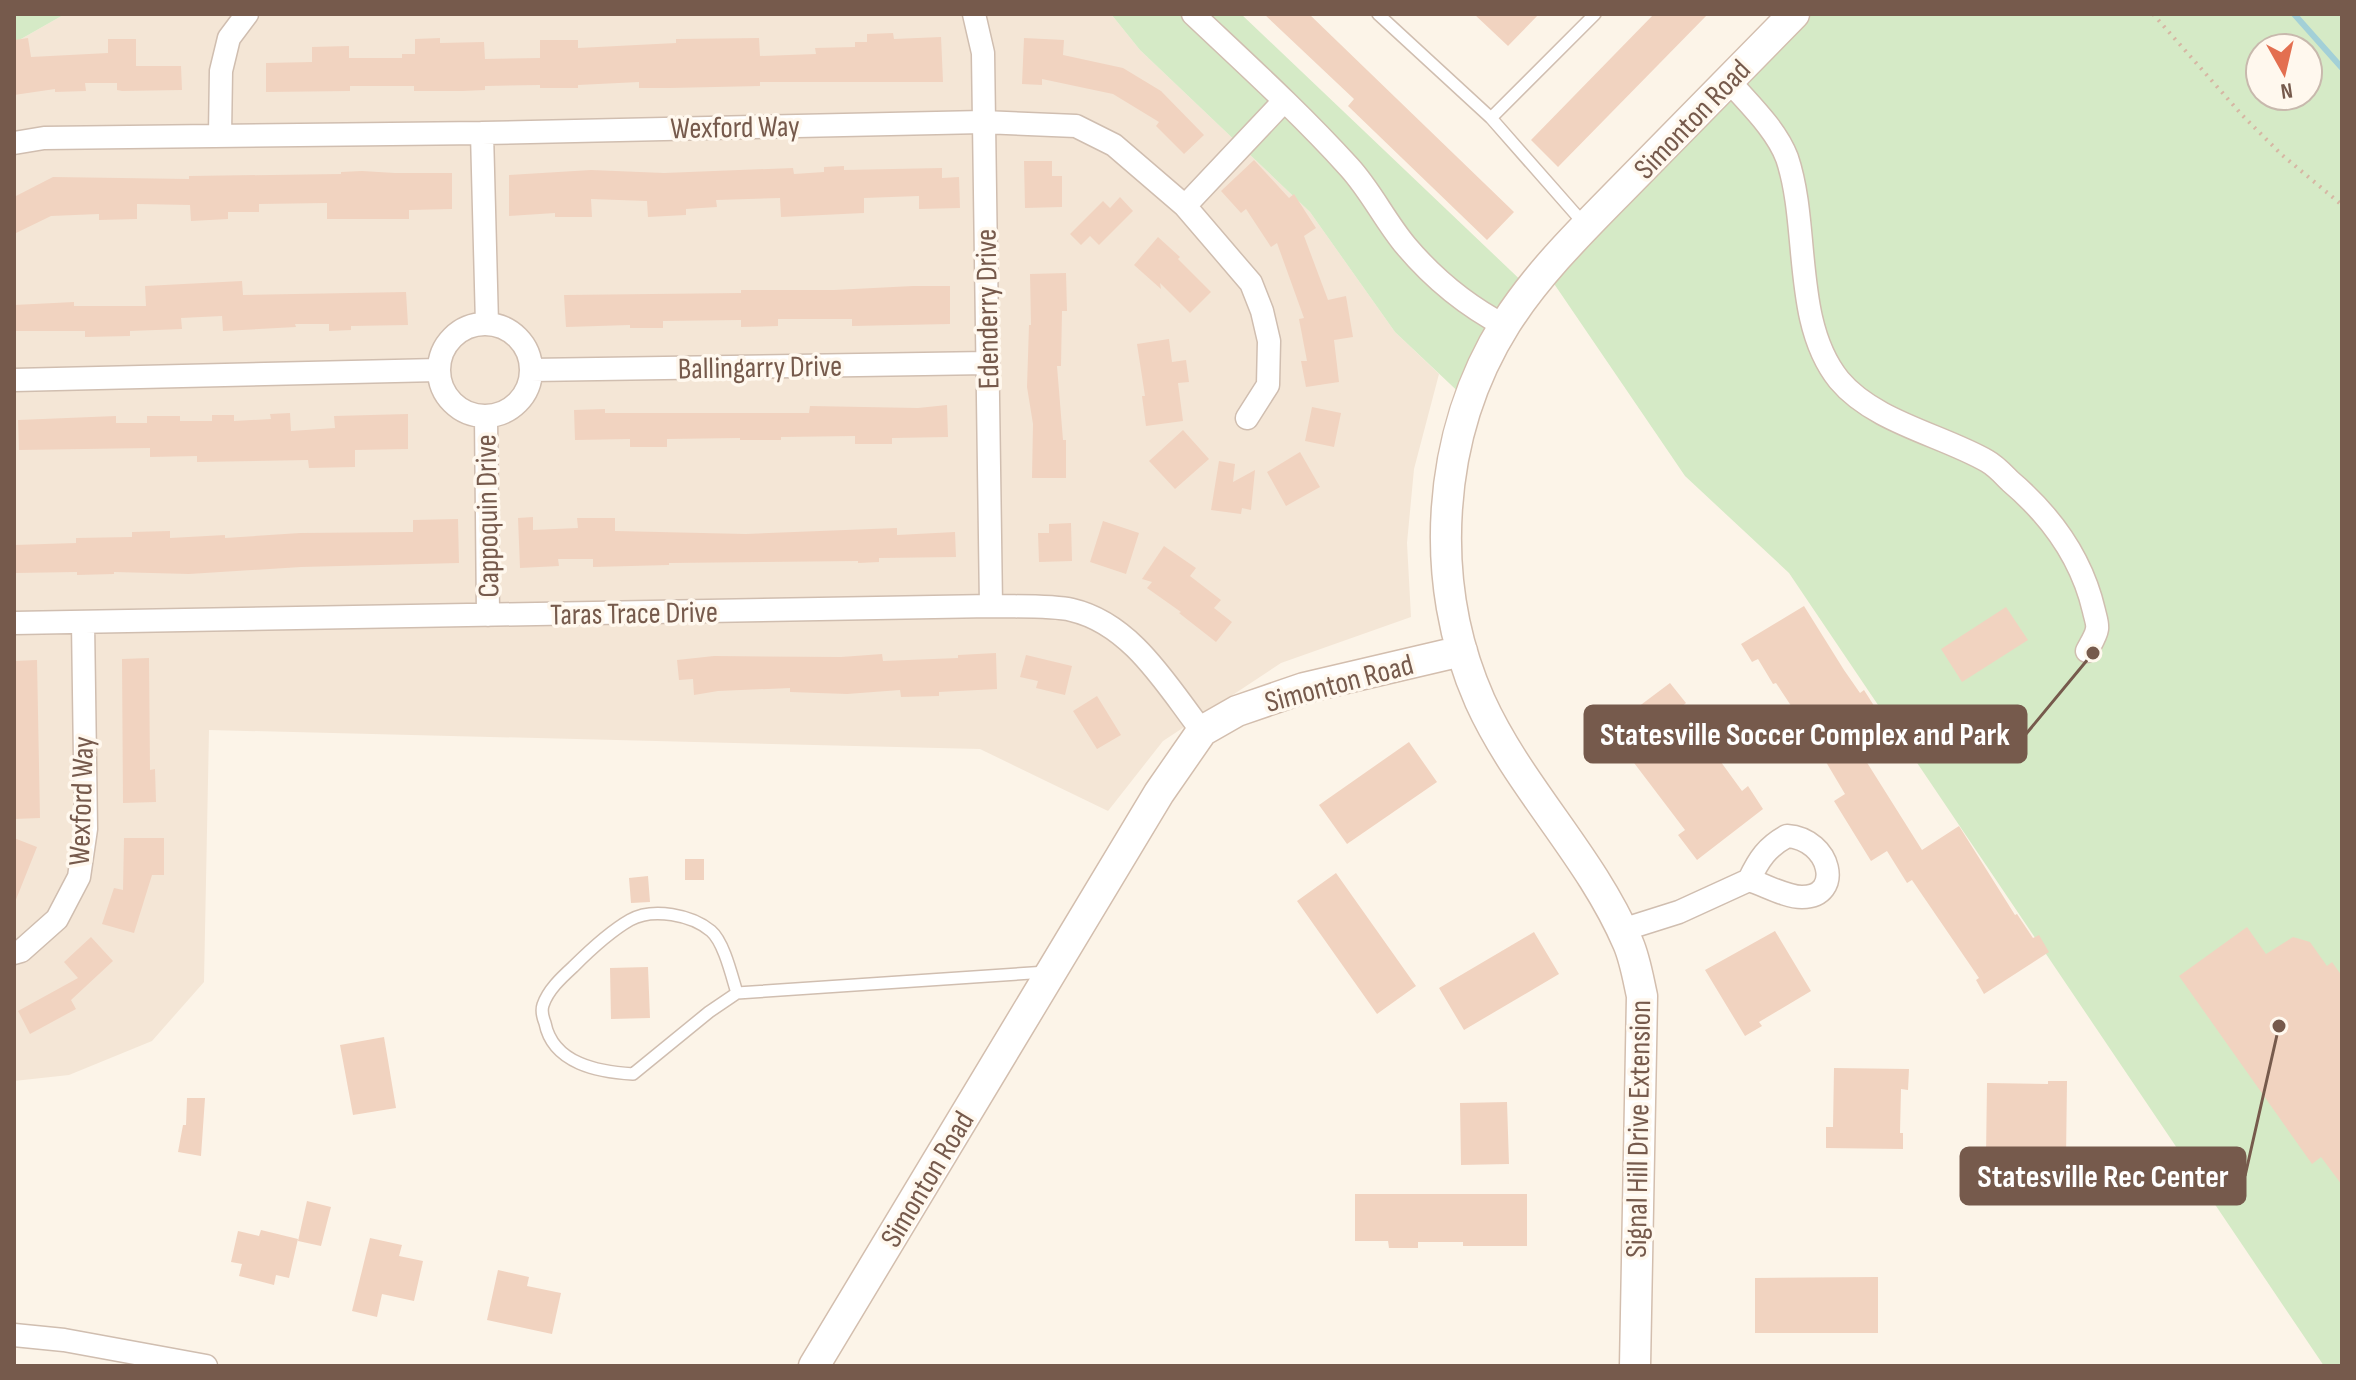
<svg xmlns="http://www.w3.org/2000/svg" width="2356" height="1380" viewBox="0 0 2356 1380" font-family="'Sofia Sans Condensed',sans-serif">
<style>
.residential{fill:#f4e6d6}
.green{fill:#d5eac6;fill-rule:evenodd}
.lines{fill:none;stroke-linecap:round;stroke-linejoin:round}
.stream{stroke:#a3d0d7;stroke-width:6}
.building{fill:#f1d3c0}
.lane-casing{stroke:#d0beb0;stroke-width:14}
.street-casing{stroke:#d0beb0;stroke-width:25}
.secondary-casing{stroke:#d3beae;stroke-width:33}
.path{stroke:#d6b6a3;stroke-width:4;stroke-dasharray:2 6;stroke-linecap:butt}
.lane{stroke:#fff;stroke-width:11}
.street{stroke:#fff;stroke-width:22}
.secondary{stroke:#fff;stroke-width:30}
.labels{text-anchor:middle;stroke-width:7;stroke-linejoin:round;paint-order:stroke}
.street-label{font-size:30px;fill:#765a4c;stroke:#fff8ee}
.leader{fill:none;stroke:#765a4c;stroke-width:3}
.callout-dot{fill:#765a4c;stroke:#fff8ee;stroke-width:3}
.callout{fill:#765a4c;stroke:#765a4c;stroke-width:3}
.callout-label{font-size:32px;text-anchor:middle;font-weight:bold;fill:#fff}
</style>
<rect width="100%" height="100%" fill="#fcf4e8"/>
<!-- residential -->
<path class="residential" d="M65,14H1111L1140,50L1310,212L1395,332L1439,374L1414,469L1407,543L1411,617L1281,663L1163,741L1108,811L980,749L209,730L204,982L152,1041L69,1075L14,1081V43Z"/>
<!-- green -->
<path class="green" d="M14,14H65L14,43Z
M1111,14H1241L1530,289L1468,401L1395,332L1310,212L1140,50Z
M1783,14H2342V1366H2324L1789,573L1685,476L1544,269ZM2260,48H2308V96H2260Z"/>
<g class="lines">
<!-- stream -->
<path class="stream" d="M2294,14L2342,68"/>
</g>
<!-- building -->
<path class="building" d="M1264,14H1309L1514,212L1487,240L1348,106L1354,99Z
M1474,14H1539L1508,46Z
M1654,14H1708L1558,167L1531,140Z
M893,33L894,39L941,37L943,82H760V86L670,88H639V82L578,85V88H540V85L485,86V90L463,91H414V86H350V91L266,92V63L312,62V47L349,46V58H402V54H415V39L440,38V43L484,42L485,59L540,58V40H578V48L676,43V39L759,38L760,56L816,54L815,48L855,47V42H867V34Z
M28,38L31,57L108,53V39H136V66H181L182,90L122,91L117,90V83H85L86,91L55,92V89L14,95V40Z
M1024,38L1064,40L1063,55L1123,68L1161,91L1204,135L1184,154L1156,126L1159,122L1113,94L1042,79V85L1022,84Z
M1254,160L1289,198L1294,194L1316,228L1304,236L1328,300L1346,296L1353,337L1334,340L1339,382L1306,387L1301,361H1307L1299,319L1304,318L1277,243L1271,247L1246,209L1241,213L1221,191Z
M1024,161H1052V176H1062V207L1025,208Z
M844,166V170L942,168V178L959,177L960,208L919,209V196L864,198V213L781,217L780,198L716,200L717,207L686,209V215L648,217L647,201L591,199L592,217H555V213L509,216V175L591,170L664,173L793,168L794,174L824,172V167Z
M362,171L395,173H452V209L409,210V219H327V203L259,204V212H228V219L191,221L190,205L137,204V219L99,220V214L51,216L14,234V197L53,177L189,179V176L341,174V172Z
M1120,197L1133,211L1099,245L1090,236L1081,245L1070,234L1103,201L1110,208Z
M1158,237L1180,257L1178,259L1211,292L1190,313L1160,283L1161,289L1134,265Z
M1066,273L1067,311H1062L1061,366H1057L1063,440H1066V478H1032L1033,424L1027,387L1029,325H1031L1030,274Z
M242,281L243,295L406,292L408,325L351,326V330L329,331V324H295L296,327L223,331L222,316L181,318L182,329L130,331V336L85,337V331H14V305L74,302V306H146L145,286Z
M913,286H950V324L852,326V319H778V326L741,327V320L663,321V328H630V325L566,327L564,295L741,293V290H834Z
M1169,339L1172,362L1186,360L1189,382L1178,383L1183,421L1146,426L1142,396H1145L1137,344Z
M947,405L948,437L892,438V444H855V436L781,437V440H740V438L667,439V447H630V439L575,440L574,410L605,409V413H809L810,406L918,408Z
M1312,407L1341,413L1334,447L1305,441Z
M290,413L291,431L335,428L334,416L408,414V449L355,450V467L309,468L308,460L197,462V456L150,457V448L19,450L18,420L116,416V423H147V416H180V421H212V415H234V421L271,419L270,414Z
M1183,430L1209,459L1175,489L1149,461Z
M1300,452L1320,487L1286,506L1267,472Z
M1219,461L1235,464L1233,482L1255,470L1251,510L1242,508L1241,514L1211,510Z
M533,517V530L578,528L577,518H615V531L746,534L897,528V535L955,532L956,557L879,558V562L858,563V561L669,563V565L593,567V559H558L559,566L520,568L518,518Z
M458,519L459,563L301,567L189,574L114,572V574L77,575V572L15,573L14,545L76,543V538L132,537V532L170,531V538L225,535V538L300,533L413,532V520Z
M1103,521L1139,533L1126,574L1090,562Z
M1071,523L1072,561L1039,562L1038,533H1049V524Z
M1164,546L1196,568L1190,576L1221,600L1214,608L1232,622L1216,642L1179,613L1181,612L1147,588L1152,582L1142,579Z
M1804,606L1844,670L1860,693L1864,690L1892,734L1861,753L1922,850L1959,826L2015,915L2017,914L2033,938L2039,935L2049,952L1984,994L1976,980L1979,978L1912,880L1907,883L1887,851L1871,861L1834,801L1845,794L1807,730L1776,683L1773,684L1758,659L1752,662L1741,644Z
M2006,607L2028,640L1962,682L1941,649Z
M996,653L997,689L939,692V696L901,697L900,690L847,694L790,692V688L718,691L694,695L693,679L679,680L677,660L714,656L841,657L882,654L883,661L958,658V655Z
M1026,655L1072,666L1065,695L1036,688L1038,681L1020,677Z
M149,658L150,770L155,769L156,802L123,803L122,659Z
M37,660L40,818L14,819V661Z
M1670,683L1686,703L1681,707L1742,791L1748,786L1763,809L1697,860L1678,835L1685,830L1625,751L1617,755L1606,741L1612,738L1606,731Z
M1097,696L1121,735L1097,749L1073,711Z
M1409,742L1437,782L1347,844L1319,805Z
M14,838L37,847L15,902H14Z
M124,838H164V875H152L134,933L102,924L114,888L123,890Z
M685,859H704V880H685Z
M1336,873L1416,986L1377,1014L1297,901Z
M648,876L650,902L631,903L629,878Z
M2247,927L2266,954L2293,937L2310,942L2327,966L2332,962L2342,976V1185L2321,1157L2312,1164L2179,976Z
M1775,931L1811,991L1759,1022L1762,1026L1745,1036L1705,970Z
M1534,932L1559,974L1464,1030L1439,988Z
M91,937L113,961L71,1000L76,1009L30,1034L18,1011L78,978L64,962Z
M648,967L650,1018L611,1019L610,968Z
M384,1037L396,1108L353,1115L340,1045Z
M1834,1068L1909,1069L1908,1090L1901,1089L1900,1133H1903V1149L1826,1148V1127H1833Z
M2048,1081H2067L2066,1158L2048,1157V1152L2004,1151V1157L1986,1156L1987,1083L2048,1084Z
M187,1098H205L201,1156L178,1152L183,1125H186Z
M1507,1102L1509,1164L1461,1165L1460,1103Z
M1355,1194H1527V1246H1463V1242H1418V1248H1389L1388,1241H1355Z
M307,1201L331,1207L321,1246L298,1241Z
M261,1230L298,1239L289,1278L276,1275L274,1285L239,1276L242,1264L231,1262L238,1231L259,1236Z
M370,1238L402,1245L399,1256L423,1261L414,1301L382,1294L377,1317L352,1311Z
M498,1270L529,1277L527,1286L561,1293L552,1334L487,1320Z
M1878,1277V1333H1755V1278Z"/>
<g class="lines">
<defs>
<path id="lane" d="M1378,14L1491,118L1595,14
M1491,118L1586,226
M737,993C732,977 724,942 711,931C692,915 653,907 630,920C609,932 590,950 573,967C561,978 548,990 543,1005C541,1011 543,1018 545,1023C553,1064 599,1072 633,1074L709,1012L737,993L1047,972"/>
<path id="street" d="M974,14L983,53L991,606
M1193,14C1246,64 1300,113 1349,167C1371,191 1385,221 1406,246C1433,278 1467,306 1505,326
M1729,81C1749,104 1776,129 1787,158C1810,226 1792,322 1839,380C1874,422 1942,435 1987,461C1996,466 2003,474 2010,481C2050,515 2082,559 2094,611C2095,616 2098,624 2097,629C2096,636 2090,645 2087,651
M482,133L487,324
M220,135L221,71L229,38L247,14
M14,143L44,138L482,133L983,122L1076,126L1114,145L1185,206L1251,283L1262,311L1269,341L1268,385L1247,418
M1185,206L1284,101
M439 370a46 46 0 1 1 92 0a46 46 0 1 1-92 0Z
M531,370L988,363
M14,380L438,370
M486,417L488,615
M14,623L991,606C1014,607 1051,605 1072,610C1132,624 1167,686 1202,731
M1787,836C1831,839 1844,897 1802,897C1786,897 1765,885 1749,880C1759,859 1767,847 1787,836Z
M1622,930L1679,912L1749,880
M14,953L21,951L57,919L79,877L86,829L83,622
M14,1335L64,1340L206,1366"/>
<path id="secondary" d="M814,1366L1159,793L1202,731L1237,711L1304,688L1462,651
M1635,1366L1642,996C1638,978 1635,959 1628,943C1591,856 1519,787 1480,701C1427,582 1436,434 1506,323C1540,270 1585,227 1629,182C1684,126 1739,70 1794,14"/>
</defs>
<!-- lane casing -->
<use href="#lane" class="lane-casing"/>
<!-- street casing -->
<use href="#street" class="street-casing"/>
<!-- secondary casing -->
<use href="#secondary" class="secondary-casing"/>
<!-- path -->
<path class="path" d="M2153,14L2242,115L2282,155L2342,205"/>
<!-- lane -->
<use href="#lane" class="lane"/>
<!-- street -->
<use href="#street" class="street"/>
<!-- secondary -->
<use href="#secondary" class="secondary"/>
</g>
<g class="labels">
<!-- street labels -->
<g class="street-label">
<text transform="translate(1692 119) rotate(-46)" y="10">Simonton Road</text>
<text transform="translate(735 127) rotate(-1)" y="10">Wexford Way</text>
<text transform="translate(987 309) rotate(-91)" y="10">Edenderry Drive</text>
<text transform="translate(760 367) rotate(-1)" y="10">Ballingarry Drive</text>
<text transform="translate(487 516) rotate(-91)" y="10">Cappoquin Drive</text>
<text transform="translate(634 613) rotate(-1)" y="10">Taras Trace Drive</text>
<text transform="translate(1339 683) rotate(-15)" y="10">Simonton Road</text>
<text transform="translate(81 801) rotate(-88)" y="10">Wexford Way</text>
<text transform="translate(1638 1129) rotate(-89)" y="10">Signal Hill Drive Extension</text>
<text transform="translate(927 1179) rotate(-59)" y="10">Simonton Road</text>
</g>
</g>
<!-- callouts -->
<path class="leader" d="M2093 653L2026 734M2279 1026L2245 1176"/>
<g class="callout-dot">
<circle cx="2093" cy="653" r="8"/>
<circle cx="2279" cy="1026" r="8"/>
</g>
<g class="callout">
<rect x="1585" y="706" width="441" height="56" rx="8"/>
<rect x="1961" y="1148" width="284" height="56" rx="8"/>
</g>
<g class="callout-label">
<text x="1805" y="745">Statesville Soccer Complex and Park</text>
<text x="2103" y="1187">Statesville Rec Center</text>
</g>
<!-- border -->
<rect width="2356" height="1380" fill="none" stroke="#765a4c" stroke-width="32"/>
<!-- north arrow -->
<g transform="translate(2284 72) rotate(172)"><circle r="38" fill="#fff8ee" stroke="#c8b9ad" stroke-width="2"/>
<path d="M0-6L14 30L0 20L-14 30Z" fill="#e36f50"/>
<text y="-12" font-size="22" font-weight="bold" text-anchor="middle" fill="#765a4c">N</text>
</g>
</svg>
